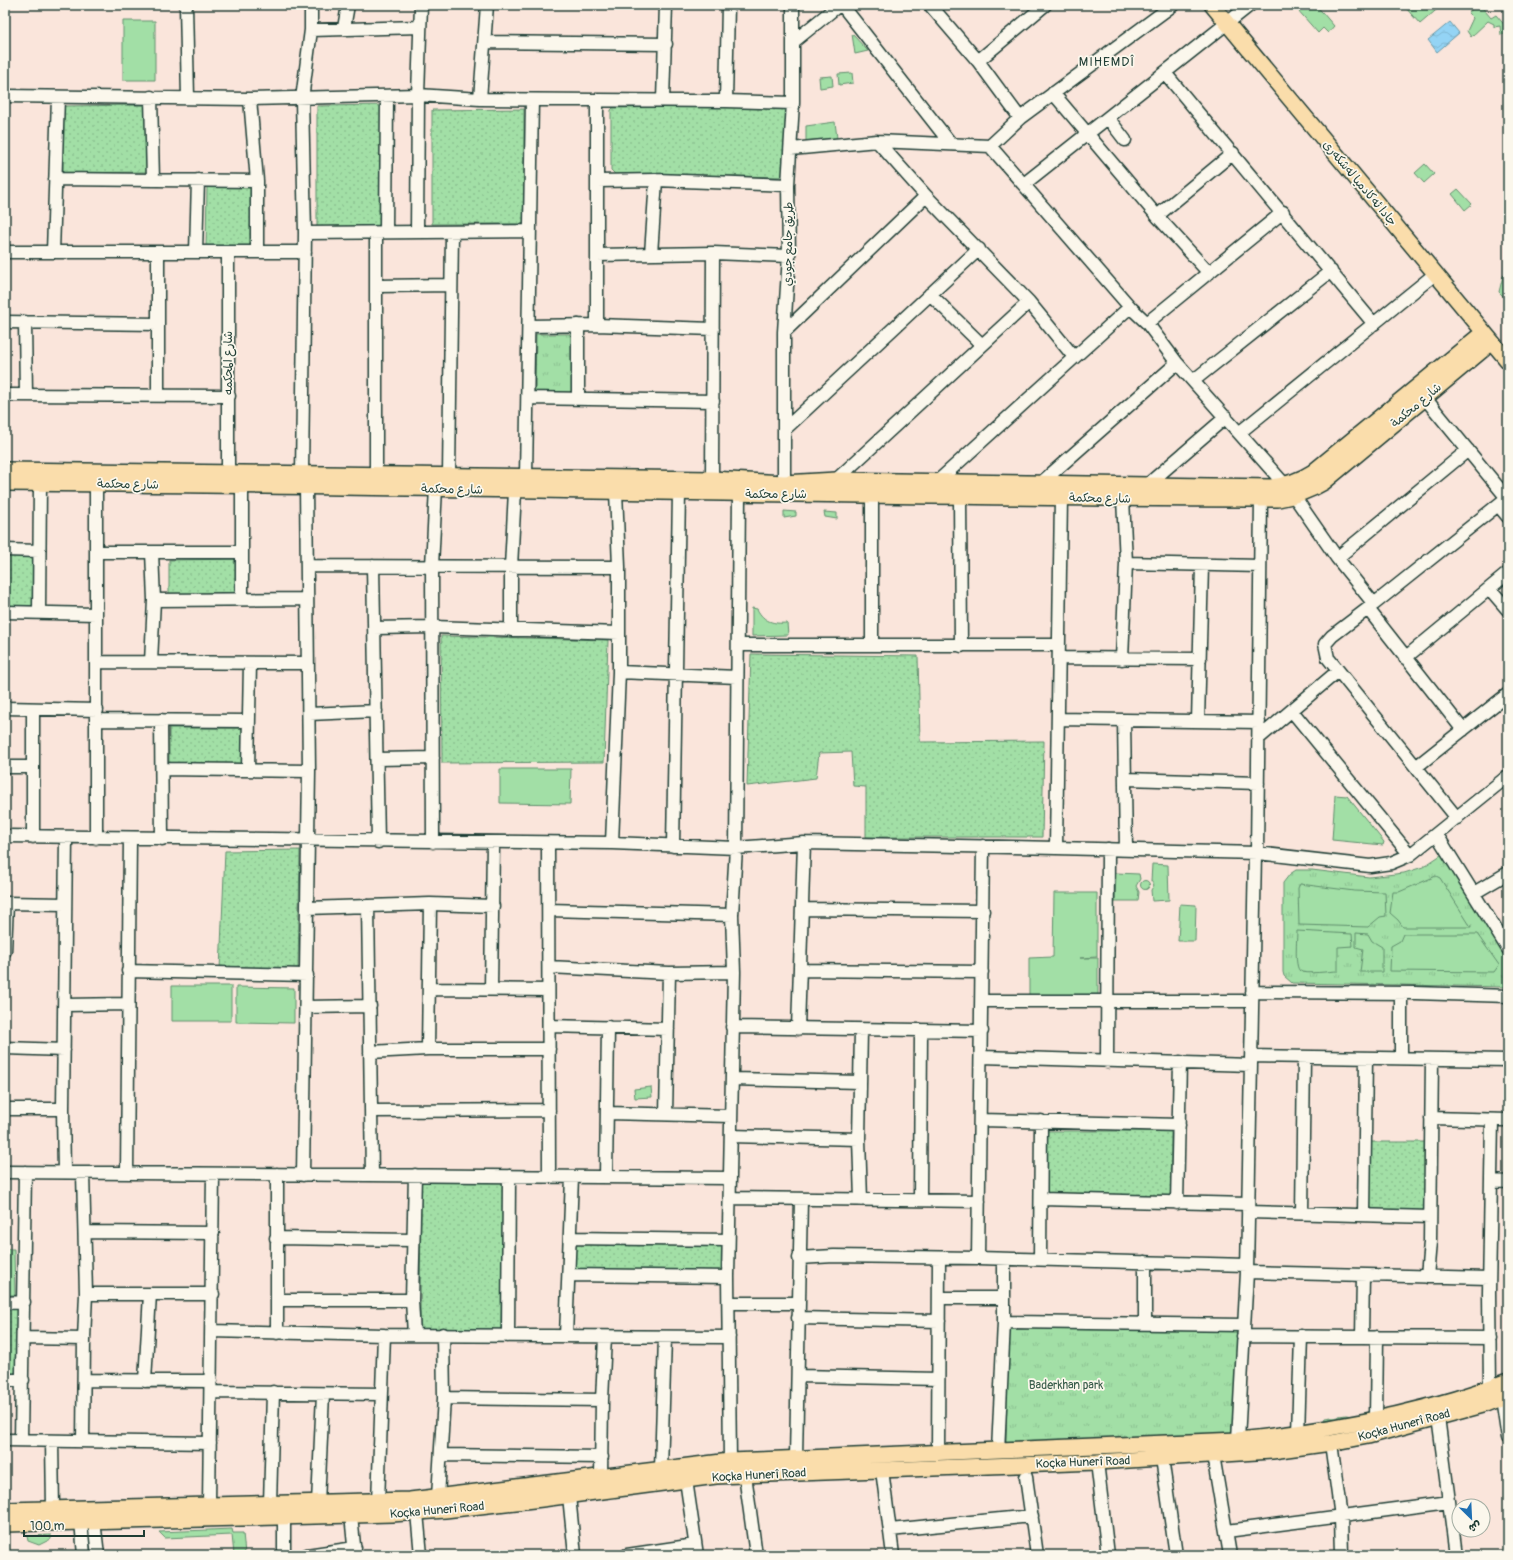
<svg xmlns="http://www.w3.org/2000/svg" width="1513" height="1560" viewBox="0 0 1513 1560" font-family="Pangolin,'Playpen Sans Arabic',sans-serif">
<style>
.grass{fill:url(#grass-dots);stroke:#608e6d}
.park{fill:url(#park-tufts);stroke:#608e6d}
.garden{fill:#a2dfa6;stroke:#608e6d}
.water{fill:url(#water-waves);stroke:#6598a8}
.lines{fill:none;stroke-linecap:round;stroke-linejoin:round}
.minor-casing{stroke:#1f3d34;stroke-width:15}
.major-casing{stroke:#1f3d34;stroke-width:18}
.minor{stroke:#fbf7ec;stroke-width:12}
.major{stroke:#faddab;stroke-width:15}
.labels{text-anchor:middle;stroke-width:3.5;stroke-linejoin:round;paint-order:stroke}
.street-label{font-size:12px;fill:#1f3d34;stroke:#fbf7ec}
.park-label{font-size:12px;fill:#395d4b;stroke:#fbf7ec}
.neighbourhood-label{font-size:13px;letter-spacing:1px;fill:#1f3d34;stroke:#fbf7ec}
</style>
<defs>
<pattern id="grass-dots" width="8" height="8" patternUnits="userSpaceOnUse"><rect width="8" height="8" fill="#a2dfa6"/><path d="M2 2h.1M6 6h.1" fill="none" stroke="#8bc090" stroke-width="1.8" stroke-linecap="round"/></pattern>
<pattern id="park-tufts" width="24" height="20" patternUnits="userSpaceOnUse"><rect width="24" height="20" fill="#a2dfa6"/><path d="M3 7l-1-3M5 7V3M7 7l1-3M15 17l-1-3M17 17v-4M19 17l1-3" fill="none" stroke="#8bc090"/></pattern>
<pattern id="water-waves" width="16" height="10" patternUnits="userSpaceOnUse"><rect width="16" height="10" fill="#94d4f5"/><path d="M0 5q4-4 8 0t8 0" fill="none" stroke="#7fb7d3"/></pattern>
</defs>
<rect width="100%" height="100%" fill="#fae5db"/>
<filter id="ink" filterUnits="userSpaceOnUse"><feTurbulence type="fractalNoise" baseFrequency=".025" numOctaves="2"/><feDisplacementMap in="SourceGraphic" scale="8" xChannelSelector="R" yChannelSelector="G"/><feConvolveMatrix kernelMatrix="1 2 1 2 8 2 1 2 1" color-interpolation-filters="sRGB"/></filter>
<g filter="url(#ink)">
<!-- grass -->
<path class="grass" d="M146,105L147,172L63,173L62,106Z
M392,105V229H317V106Z
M787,106L789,177L615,174L611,170V110L613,108Z
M524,109V224H432V110Z
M207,186H251V247L206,246Z
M5,556H33V606H5Z
M246,559V595H169V560Z
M441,636L608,640L604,762L442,763Z
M751,654L918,656L920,742L1044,741L1042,837H866V787L853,786L851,752L819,753L816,778L747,786Z
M169,728H244V764L169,765Z
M300,850L298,968L220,970L225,851Z
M1046,1131H1171V1197L1046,1194Z
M1370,1142H1426L1425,1211H1369Z
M421,1182H503L501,1330L420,1329Z
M575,1242L724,1245L723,1274L574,1271Z
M5,1309H19L20,1373L5,1374Z"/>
<!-- park -->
<path class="park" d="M536,334H575V393H535Z
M1444,853L1508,956V987L1292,983L1284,976L1283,972V883L1290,874L1296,870H1312L1369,877L1404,873L1423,867Z
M1008,1327L1239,1328L1234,1435L1006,1445Z"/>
<!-- garden -->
<path class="garden" d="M1301,5H1316L1334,26L1328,33L1323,28L1318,33L1297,9Z
M1407,5H1442L1420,24L1405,7Z
M1477,5H1480L1491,18L1496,15L1508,29V32L1501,35L1500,26L1494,27V24L1488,21L1471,37L1467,31L1473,18L1468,13Z
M123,21H155V80H123Z
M852,34L868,51L855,54Z
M852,73L853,83L839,85L838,74Z
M832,76L833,86L820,88L819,77Z
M835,122L837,138L806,141V126Z
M1425,164L1434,174L1424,183L1415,173Z
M1458,189L1472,204L1465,210L1452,194Z
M1508,272V301L1499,292L1503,276Z
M784,511L796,512V516L784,518Z
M824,512L837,513V519L825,517Z
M752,608L757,609C764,622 773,624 787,623L788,635L752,636Z
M500,769H571L570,804L500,803Z
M1335,795L1347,796L1384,842L1383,845L1332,840Z
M1152,864L1168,865L1169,900L1152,901L1151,890L1154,885L1151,881Z
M1116,873L1139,874L1140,879L1136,886L1139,892L1138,901H1115Z
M1436,876L1440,878L1471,927H1403L1398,920L1390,913L1393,892H1399Z
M1140.5 885a4.5 4.5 0 1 1 9 0a4.5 4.5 0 1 1-9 0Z
M1300,884L1354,891L1385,892L1386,916L1380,917L1368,927L1299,925L1298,888Z
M1054,893H1097V957L1080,958H1098V997H1029V958L1053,957Z
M1180,904L1196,905L1195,941H1178Z
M1297,931L1352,934L1353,946L1338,947V971C1331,971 1305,975 1300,971C1294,966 1297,939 1297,931Z
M1356,933L1368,934L1372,941L1382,947V972H1360L1363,949L1356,947Z
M1403,934H1477L1499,965L1494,972L1390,971L1391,946L1400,941Z
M172,986H231V1021H172Z
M236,987L294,988V1023L236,1022Z
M651,1087L652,1097L635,1098L634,1089Z
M5,1249H14L15,1295H5Z
M1346,1415L1352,1416L1323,1422L1325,1418Z
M232,1529L233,1533H243L245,1554L234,1555L232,1535L165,1538L159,1532Z
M51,1535V1539L39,1545L28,1541L27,1536Z"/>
<!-- water -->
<path class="water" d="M1450,22L1459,33L1437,52L1428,40Z"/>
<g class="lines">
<defs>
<path id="minor" d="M186,5L188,98
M842,5L951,144
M930,5L978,61L1020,118
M344,28L348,5
M311,30L420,27
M485,42L666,44
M793,42L839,5
M978,61L1045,5
M1165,73L1374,324
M1053,93L1157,216L1209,273
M5,96L250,99L418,95L480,99L726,101L793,103
M151,97L153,180
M250,99L257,181V252
M480,99L487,5
M663,100L666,5
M726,101L728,5
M1108,118L1125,140
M877,141L926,196L1029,302L1074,357
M990,146L1020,118L1173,5
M791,149L877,141L990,146L1130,307L1147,323L1177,363L1285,485
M55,179L257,181
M598,181L656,180L788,185
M1024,184L1250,5
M1157,216L1233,153
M386,232L387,97
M417,232L418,95L421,5
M305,233L530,231
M376,233V475
M5,252H305
M53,252L58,97
M158,252V396
M196,252L198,180
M228,252V473
M651,254L656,180
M597,255L713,253L789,256
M376,286L451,285
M930,294L982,345
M5,322L158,324
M25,322L26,395
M1147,323L1283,212
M597,325V100
M529,326L597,325L713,329
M784,332L926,196
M1193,381L1331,271
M5,395L229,396
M528,398L713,401
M578,398V325
M1425,398L1507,498
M785,429L979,249
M1239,433L1435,274
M302,474L305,233L302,99L311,30V5
M449,476L452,232
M526,476L532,100
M712,479L713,253
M836,480L1029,302
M938,481L1130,307
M1042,482L1177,363
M96,483V838
M784,483V332L789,256L788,185L793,103V5
M242,485V599
M1146,486L1226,417
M1294,496L1337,558L1374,604
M960,497L961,646
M1498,505L1508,517
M5,550L39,551
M96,552H242
M1337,558L1468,450
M1126,563L1260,566
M307,566L619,567
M373,566L378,842
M1490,589L1508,610
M154,600L307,599
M1368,609L1463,730
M5,612L96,614
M39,613L40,483
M374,628L433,627L619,633
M511,630V567L515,491
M738,645H1059
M872,645V496
M1059,658L1200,659
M1405,658L1508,573
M1122,659L1126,563L1123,498
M96,662L308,663
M151,662L154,600L152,552
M619,672L737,677
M5,708L97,710
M33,709V837
M1292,711L1410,855
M309,714L376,711
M1058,719L1259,722
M97,720L249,721
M161,720L162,839
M1124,720L1126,850
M1198,721L1202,566
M1259,738L1338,671
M377,759L433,758
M5,767H32
M1416,767L1508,694
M162,769L309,771
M248,770L250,663
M1126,779L1258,783
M1457,818L1328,658L1325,644L1332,636L1374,604L1508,497
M1437,835L1508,949
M5,836L612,843L736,848L804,843L1056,848L1257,853L1370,866L1391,863L1410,855L1508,776
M433,842L432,566L436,488
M548,843L549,1177
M612,843L619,672V567L616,491
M673,846L679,493
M1056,848L1061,497
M1257,853L1261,499
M1474,893L1508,873
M5,903L65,904
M368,906L372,1175
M307,908L430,904L493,906
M802,909L983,911
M549,910L732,915
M5,951L7,903
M549,967L669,973L734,972
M800,970L982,972
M128,971L307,975
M429,989L548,990
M491,989L493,843
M1252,992L1415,993L1508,996
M982,1001H1252
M65,1005L128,1004
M306,1007L370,1006
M549,1026L668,1029
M732,1027L982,1031
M798,1029L804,843
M5,1048L64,1050
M428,1049L430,904
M370,1052L428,1049H549
M1251,1056L1508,1060
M982,1057L1251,1065
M1401,1058V993
M1107,1062L1108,849
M732,1079L859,1082
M5,1109H63
M371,1111L549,1110
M607,1113L731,1116
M666,1114L669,973
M1431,1118L1508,1120
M981,1120L1179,1125
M731,1136L859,1139
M5,1172L729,1178
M64,1172L63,1109L66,838
M127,1173L130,838
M277,1174V1333
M303,1175L309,771L306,486
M606,1177L608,1027
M1491,1181L1508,1182
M730,1198L979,1201
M1041,1199L1248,1204
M861,1200L859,1139L861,1030
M920,1200L921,1030
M1177,1203L1180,1062
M1248,1212L1430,1217
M1302,1213L1304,1057
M1364,1215L1366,1058
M85,1232L213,1233
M276,1238L412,1240
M570,1238L728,1240
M799,1258L834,1256L978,1258L1247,1265
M978,1258L983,846
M1040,1259L1041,1121
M1247,1272L1489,1278
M569,1275L728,1277
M1427,1277L1430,1242L1432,1059
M86,1294H213
M939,1298H1004
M277,1300H412
M5,1303L24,1302
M729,1303H798
M798,1318L939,1321
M1004,1322L1243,1325
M1145,1324V1262
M212,1331L384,1335L729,1337
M414,1335L412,1300L415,1175
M508,1336L509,1176
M566,1336L572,1177
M1243,1336L1490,1338
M1362,1337L1363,1275
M24,1338L84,1339
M799,1376L938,1379
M5,1380H23
M84,1380L211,1381
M145,1381L150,1294
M1490,1388L1489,1293L1492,1120
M211,1392L382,1394
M444,1398L602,1400
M1502,1398L1508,1438
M1438,1417L1456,1555
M1376,1418L1377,1337
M1298,1434L1301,1336
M5,1440L210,1443
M21,1440L25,1172
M1238,1440L1247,1272L1255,853
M52,1441L53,1509
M83,1441L84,1339L86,1294L83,1173
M1331,1443L1341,1517L1342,1555
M998,1451L1004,1322V1259
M938,1453L939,1258
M442,1455L602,1457
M1213,1455L1230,1555
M796,1458L801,1199
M1162,1458L1176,1555
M730,1461L728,1277L734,972L732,915L736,848L739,494
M1097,1462L1108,1555
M661,1469L665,1337
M882,1470L893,1555
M745,1475L756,1555
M601,1477L602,1400L605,1337
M1026,1477L1037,1555
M686,1480L697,1555
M569,1496L575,1555
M438,1497L444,1398L443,1334
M378,1502L384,1335
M318,1503L323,1394
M270,1504L273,1392
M209,1505L213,1174
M417,1513L421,1555
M351,1515L355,1555
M284,1517V1555
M81,1521L84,1555
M94,1521L98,1555
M890,1530L1032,1516
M1227,1531L1449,1502
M307,1555L355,1548
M627,1555L695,1545"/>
<path id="major" d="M1212,5L1508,361
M5,470L712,479L784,483L836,480L1271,487C1287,485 1299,481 1313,472L1484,332
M5,483C429,486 854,498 1278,499C1295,496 1309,491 1324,482L1492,342
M5,1510L410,1500L730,1461L1238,1440C1327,1431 1425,1413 1508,1381
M5,1524L392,1514L445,1510L542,1499L716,1476L1097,1462L1272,1451L1331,1443L1368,1436L1483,1405L1508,1395"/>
</defs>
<!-- minor casing -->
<use href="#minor" class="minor-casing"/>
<!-- major casing -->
<use href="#major" class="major-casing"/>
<!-- minor -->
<use href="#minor" class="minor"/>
<!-- major -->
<use href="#major" class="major"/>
</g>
</g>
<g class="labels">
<!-- street labels -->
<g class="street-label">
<text transform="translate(1360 183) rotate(50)" y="4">جادا ئه‌كادميا له‌شكه‌رى</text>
<text transform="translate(788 244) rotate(-89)" y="4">طريق جامع جودي</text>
<text transform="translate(228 363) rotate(-90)" y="4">شارع المحكمه</text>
<text transform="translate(1416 405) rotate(-40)" y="4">شارع محكمة</text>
<text transform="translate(128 484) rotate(1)" y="4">شارع محكمة</text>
<text transform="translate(452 489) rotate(1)" y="4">شارع محكمة</text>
<text x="776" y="498">شارع محكمة</text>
<text transform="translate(1100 498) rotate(1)" y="4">شارع محكمة</text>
<text transform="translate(1404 1425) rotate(-15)" y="4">Koçka Hunerî Road</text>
<text transform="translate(1083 1462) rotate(-2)" y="4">Koçka Hunerî Road</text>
<text transform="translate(759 1475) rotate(-3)" y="4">Koçka Hunerî Road</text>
<text transform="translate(437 1510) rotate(-5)" y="4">Koçka Hunerî Road</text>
</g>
<!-- park labels -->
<g class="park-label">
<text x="1066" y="1389">Baderkhan park</text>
</g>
<!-- neighbourhood labels -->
<g class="neighbourhood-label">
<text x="1107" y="66">MIHEMDÎ</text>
</g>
</g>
<!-- margin -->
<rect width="1513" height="1560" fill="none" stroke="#fbf7ec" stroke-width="20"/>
<rect x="10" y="10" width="1493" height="1540" fill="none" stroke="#1f3d34" stroke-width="1.5" filter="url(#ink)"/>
<!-- north arrow -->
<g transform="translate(1471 1518) rotate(156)"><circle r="19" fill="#fbf7ec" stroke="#a3ada2"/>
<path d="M0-3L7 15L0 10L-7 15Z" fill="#1f6fb2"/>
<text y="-6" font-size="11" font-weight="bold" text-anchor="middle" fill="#1f3d34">ش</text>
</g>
<!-- scale -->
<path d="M24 1530v6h120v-6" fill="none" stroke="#1f3d34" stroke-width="2"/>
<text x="30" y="1530" font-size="12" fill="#1f3d34" stroke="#fbf7ec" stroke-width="3" paint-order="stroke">100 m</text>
</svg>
